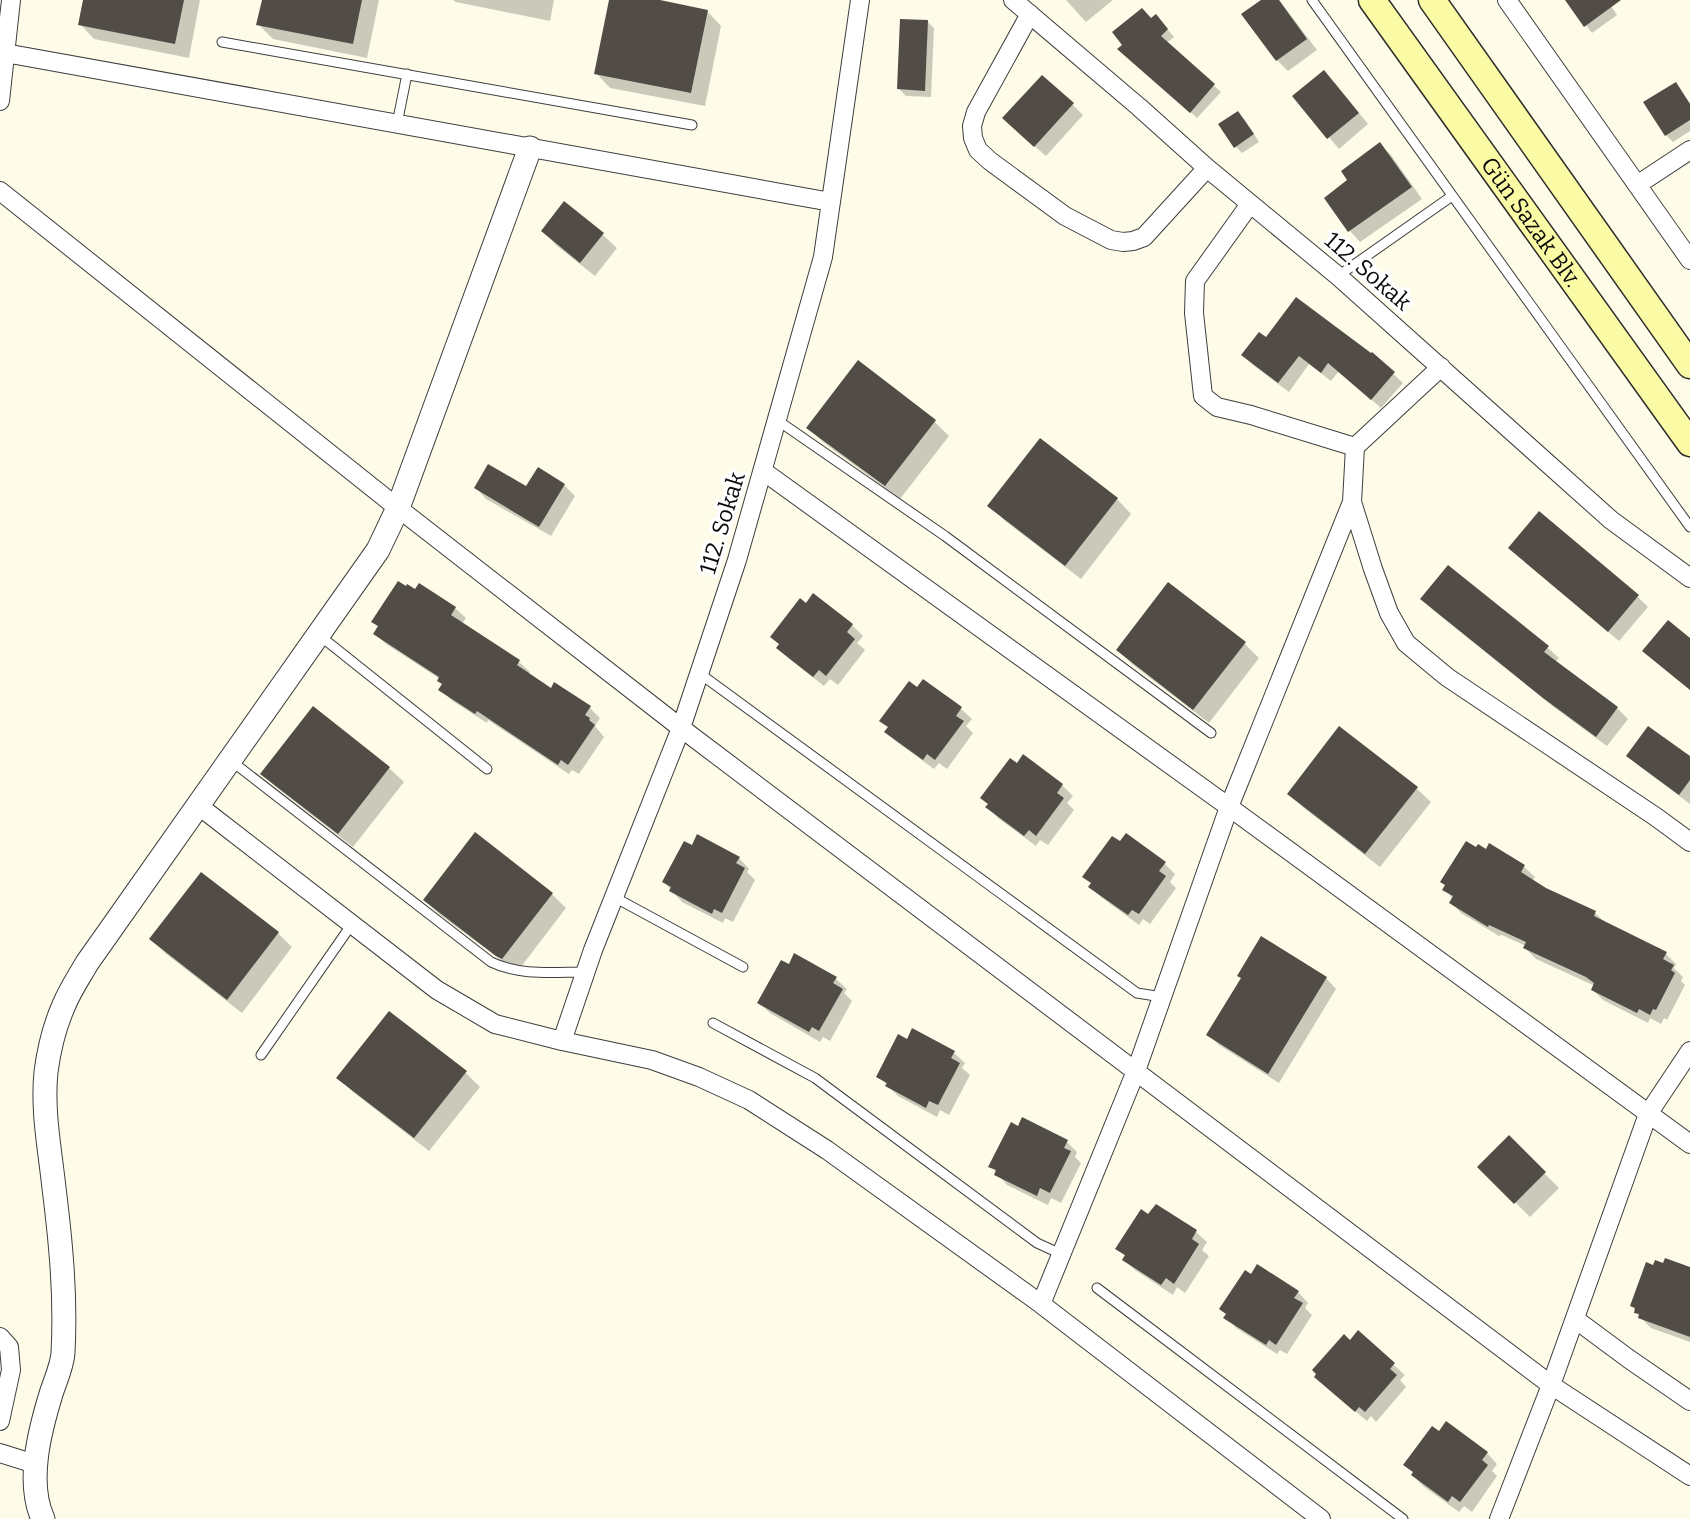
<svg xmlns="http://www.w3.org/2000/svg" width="1690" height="1519" viewBox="0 0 1690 1519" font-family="Bitter,serif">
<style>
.shadow{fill:#0003}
.building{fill:#524c47}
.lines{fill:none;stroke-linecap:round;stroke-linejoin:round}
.service-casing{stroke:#3d3d3d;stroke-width:11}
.minor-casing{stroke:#3d3d3d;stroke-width:20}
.tertiary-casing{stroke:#3d3d3d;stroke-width:25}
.secondary-casing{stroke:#2c2c2c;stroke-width:29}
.service{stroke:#fff;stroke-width:9}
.minor{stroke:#fff;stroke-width:18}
.tertiary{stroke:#fff;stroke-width:23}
.secondary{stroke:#fcfba5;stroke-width:26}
.labels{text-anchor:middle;stroke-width:7;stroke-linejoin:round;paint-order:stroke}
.street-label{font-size:23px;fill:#0a0a0a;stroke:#fff}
</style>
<rect width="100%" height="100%" fill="#fefce8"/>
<!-- shadow -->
<path class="shadow" d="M85,0H200L189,58L94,39L80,24Z
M263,0H379L367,58L273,39L258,24Z
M453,0H554L550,21L456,2Z
M611,0H651L707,11L721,26L705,106L610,88L596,73Z
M1066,0H1113L1086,22Z
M1264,0H1279L1317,50L1288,71L1277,60L1244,14Z
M1567,0H1607L1617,15L1592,33Z
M1151,20L1162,23L1174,37L1166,43L1221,92L1197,118L1126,55L1124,45Z
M927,21L934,28L931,97L906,96L899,89Z
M1335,83L1368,124L1339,149L1295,97Z
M1675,84L1690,103V131L1673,142L1666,135Z
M1072,104L1083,115L1046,156L1015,129Z
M1238,113L1245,120L1259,142L1242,153L1235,146Z
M1380,144L1391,155L1422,199L1360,242L1350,231L1326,198L1350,181Z
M543,231L602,234L617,248L595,276L557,246Z
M1266,339L1372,354L1403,383L1381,408L1339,371L1331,381L1309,364L1289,392L1253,365L1243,355Z
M859,362L935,422L949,436L900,499L823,442L808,428Z
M564,485L575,496L551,536L486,499L476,488L527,489Z
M1117,499L1131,514L1081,579L1004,520L990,505Z
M1521,558L1638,597L1648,607L1619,641Z
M1448,567L1548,648L1559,658L1555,662L1617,708L1628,719L1607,746L1555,708L1433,610L1423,599Z
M814,596L852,625L863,636L857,643L865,650L838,685L830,679L824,686L788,658L778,648Z
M455,608L466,618L462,624L519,662L530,672L528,675L551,690L589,707L600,718L595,726L604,737L579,774L572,770L569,774L488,720L487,723L451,700L441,689L443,685L440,679L386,644L376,634L380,628L374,622Z
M1245,644L1259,658L1209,723L1132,664L1118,650Z
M923,681L961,709L972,719L966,726L973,733L947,769L939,763L934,769L897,742L886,732L889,728L881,721L917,689Z
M1628,756L1690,758V804L1639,766Z
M1024,757L1062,785L1073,796L1067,803L1074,810L1048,845L1040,840L1036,846L998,818L988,807Z
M389,768L404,782L353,847L277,788L262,774Z
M1416,788L1431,802L1380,867L1304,808L1289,794Z
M1477,849L1524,867L1535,877L1532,881L1545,890L1595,913L1607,924L1666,954L1676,964L1674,968L1683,977L1681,981L1685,985L1667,1020L1664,1018L1661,1024L1650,1018L1648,1023L1603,1000L1593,990L1595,986L1536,959L1525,948L1526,946L1502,935L1499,936L1461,913L1451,902L1453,899L1445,890Z
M739,858L749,869L747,872L755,880L733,922L725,918L723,923L682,902L664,882Z
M1165,864L1175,874L1170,882L1176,888L1150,924L1143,919L1139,925L1101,897L1091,887Z
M552,894L566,908L517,972L439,914L425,900Z
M278,933L292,947L242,1013L165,953L151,939Z
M795,956L836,979L847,989L844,993L852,1001L830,1041L823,1037L820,1042L770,1013L759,1003L789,966Z
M1326,978L1336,989L1279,1083L1219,1045L1209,1035L1243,979Z
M913,1030L954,1053L965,1063L962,1068L970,1075L949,1115L940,1110L937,1117L898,1096L878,1076L907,1041Z
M465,1072L480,1087L429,1151L353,1092L339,1078Z
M1509,1138L1559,1188L1530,1217L1480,1167Z
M1067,1142L1077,1152L1075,1157L1081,1163L1061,1203L1051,1198L1048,1205L1007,1185L991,1166Z
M1156,1206L1196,1232L1207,1242L1202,1250L1209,1256L1185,1293L1177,1287L1173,1295L1135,1270L1124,1260L1126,1257L1117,1248L1149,1217Z
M1690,1269V1342L1651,1328L1640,1317L1632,1306Z
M1298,1292L1308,1303L1305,1308L1312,1315L1287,1354L1280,1350L1277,1354L1236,1328L1226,1317Z
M1358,1333L1405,1375L1400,1380L1406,1387L1376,1422L1371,1416L1367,1421L1327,1387L1350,1342Z
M1487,1453L1497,1464L1492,1471L1497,1476L1472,1512L1464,1506L1459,1512L1423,1486L1413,1475Z"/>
<!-- building -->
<path class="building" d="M83,0H184L175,44L78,25Z
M262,0H362L353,44L256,25Z
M609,0H660L708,10L691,93L594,74Z
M1261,0H1279L1307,39L1276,61L1241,14Z
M1565,0H1621L1584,27Z
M1142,8L1151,18L1156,14L1168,29L1161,36L1215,84L1190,113L1117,49L1122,45L1112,32Z
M900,19L928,20L925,91L897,89Z
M1324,70L1359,113L1327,139L1292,96Z
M1042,75L1074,103L1034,147L1002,118Z
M1676,82L1690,104V120L1665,136L1643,102Z
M1238,111L1254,134L1234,148L1218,124Z
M1380,142L1412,187L1348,232L1324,198L1347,180L1341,171Z
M564,201L604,233L580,263L541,231Z
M1296,297L1371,353L1372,352L1395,372L1371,400L1328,363L1321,373L1299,356L1278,383L1241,355L1259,332L1266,337Z
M858,360L936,420L885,486L806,428Z
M1040,438L1118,498L1065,566L987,506Z
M488,464L526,486L538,467L565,484L539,527L474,488Z
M1539,511L1639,595L1608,632L1508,548Z
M1448,565L1549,646L1544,652L1618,707L1596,737L1543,698L1420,599Z
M398,581L406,586L407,584L415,589L419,583L456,607L451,615L520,660L517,665L551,688L554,682L591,706L585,715L590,718L589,720L595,725L568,765L561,760L558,765L477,711L475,714L438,690L442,684L437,681L439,677L373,634L378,626L371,622Z
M1168,582L1246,642L1193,710L1116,650Z
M813,593L853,624L847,632L855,639L826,676L819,670L813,677L776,648L779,644L770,637L800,598L806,603Z
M1668,620L1690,638V690L1642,651Z
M923,679L962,707L956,716L964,721L935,760L927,754L923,760L884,732L888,727L879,721L909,681L917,687Z
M313,706L390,767L338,834L260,774Z
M1339,726L1418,787L1365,854L1287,794Z
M1648,726L1690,756V780L1679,795L1626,756Z
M1023,754L1063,784L1057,793L1064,798L1036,836L1029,830L1024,836L985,807L988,804L980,798L1010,758L1017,763Z
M475,832L553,893L502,959L496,956L423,900Z
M1126,833L1166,862L1159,871L1166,876L1139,914L1132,910L1128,915L1088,887L1091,883L1082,877L1112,836L1120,841Z
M697,834L740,857L736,863L745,868L722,913L714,909L712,914L669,891L671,887L662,882L684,841L692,845Z
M1466,841L1476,847L1478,844L1486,849L1489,843L1525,865L1521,872L1546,888L1596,911L1594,916L1667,952L1663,959L1674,965L1671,970L1675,973L1656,1010L1653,1009L1650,1015L1639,1009L1637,1013L1591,990L1594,983L1586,977L1523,948L1526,942L1489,925L1488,927L1449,903L1453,896L1442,890L1445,885L1440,882Z
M201,872L279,932L227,1000L149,939Z
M1261,936L1327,977L1268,1074L1206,1035L1241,978L1237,976Z
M794,953L837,977L833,983L843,989L819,1031L812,1027L809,1032L757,1003L781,960L789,964Z
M389,1011L467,1071L414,1138L336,1078Z
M912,1028L955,1051L951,1058L960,1063L938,1105L929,1101L926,1108L885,1086L887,1083L876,1077L898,1034L907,1039Z
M1022,1117L1068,1140L1064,1148L1071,1151L1050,1193L1040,1188L1037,1196L994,1175L996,1170L988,1167L1011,1122L1018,1126Z
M1509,1135L1546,1172L1514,1204L1477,1167Z
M1156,1204L1197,1230L1192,1239L1199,1244L1174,1284L1166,1278L1161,1285L1122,1260L1125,1255L1115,1249L1141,1209L1148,1214Z
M1665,1258L1690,1267V1337L1638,1318L1639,1314L1634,1313L1635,1308L1630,1306L1646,1262L1653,1265L1655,1260L1663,1263Z
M1257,1264L1299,1291L1294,1298L1303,1303L1276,1345L1269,1340L1266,1345L1223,1318L1226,1314L1219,1309L1245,1270L1251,1274Z
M1358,1330L1395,1363L1390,1369L1397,1375L1365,1412L1359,1407L1355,1412L1314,1377L1316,1374L1312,1370L1344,1334L1350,1340Z
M1446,1421L1488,1452L1482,1460L1488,1465L1460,1502L1452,1496L1448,1502L1411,1475L1413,1472L1403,1465L1432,1426L1439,1431Z"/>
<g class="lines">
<defs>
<path id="service" d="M1312,0L1690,527
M222,42L692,125
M397,124L407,74
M1338,276L1452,196
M777,420L945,536L1211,733
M319,635L487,769
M699,673L1137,993L1162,997
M230,760L491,962C520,976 553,972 585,972
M614,897L743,967
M713,1023L815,1078L1037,1243L1061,1254
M261,1055L352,924
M1097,1288L1403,1519"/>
<path id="minor" d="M1013,0L1139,107L1207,168L1338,276L1611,520L1690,578
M1507,0L1690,260
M1030,14L976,112L972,126L973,138L978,150L990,161L1065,216L1111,240L1123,242L1133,241L1144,237L1207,168
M5,53L831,202
M0,101L11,0
M1637,185L1690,150
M0,191L398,508L681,728L1551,1385L1690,1476
M1250,204L1195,281L1194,313L1203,396L1217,407L1251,415L1355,447
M1441,367L1355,447L1352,502L1373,569L1389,613L1406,643L1447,677L1656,817L1690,842
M763,471L1229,807L1690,1144
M199,806L437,990L495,1024L562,1041L652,1060L699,1077L749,1100L827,1150L1041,1304L1321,1519
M562,1041L593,950L681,728L737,560L823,257L860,0
M1041,1304L1136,1071L1229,807L1352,502
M1575,1319L1629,1359L1690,1401
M0,1337L9,1347L11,1370L0,1421
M0,1453L35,1464
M1499,1519L1551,1385L1648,1114L1690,1051"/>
<path id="tertiary" d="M43,1519C26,1482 40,1430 51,1394C55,1381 62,1367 63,1353C66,1297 61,1244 54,1188C50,1150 42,1111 46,1072C49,1049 55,1025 64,1005C70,990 79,977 87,963L378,550L398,508L530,148"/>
<g id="secondary">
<path id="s1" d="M1372,0L1690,443"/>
<path d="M1432,0L1690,365"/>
</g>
</defs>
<!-- service casing -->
<use href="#service" class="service-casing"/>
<!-- minor casing -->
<use href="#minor" class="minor-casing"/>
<!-- tertiary casing -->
<use href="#tertiary" class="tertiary-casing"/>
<!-- secondary casing -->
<use href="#secondary" class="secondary-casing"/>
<!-- service -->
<use href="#service" class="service"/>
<!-- minor -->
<use href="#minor" class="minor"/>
<!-- tertiary -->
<use href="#tertiary" class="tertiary"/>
<!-- secondary -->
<use href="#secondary" class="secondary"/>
</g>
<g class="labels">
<!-- street labels -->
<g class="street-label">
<text dy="8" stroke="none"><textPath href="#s1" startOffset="273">Gün Sazak Blv.</textPath></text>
<text transform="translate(1368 271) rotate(41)" y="8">112. Sokak</text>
<text transform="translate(722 523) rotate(-73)" y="8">112. Sokak</text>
</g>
</g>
</svg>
